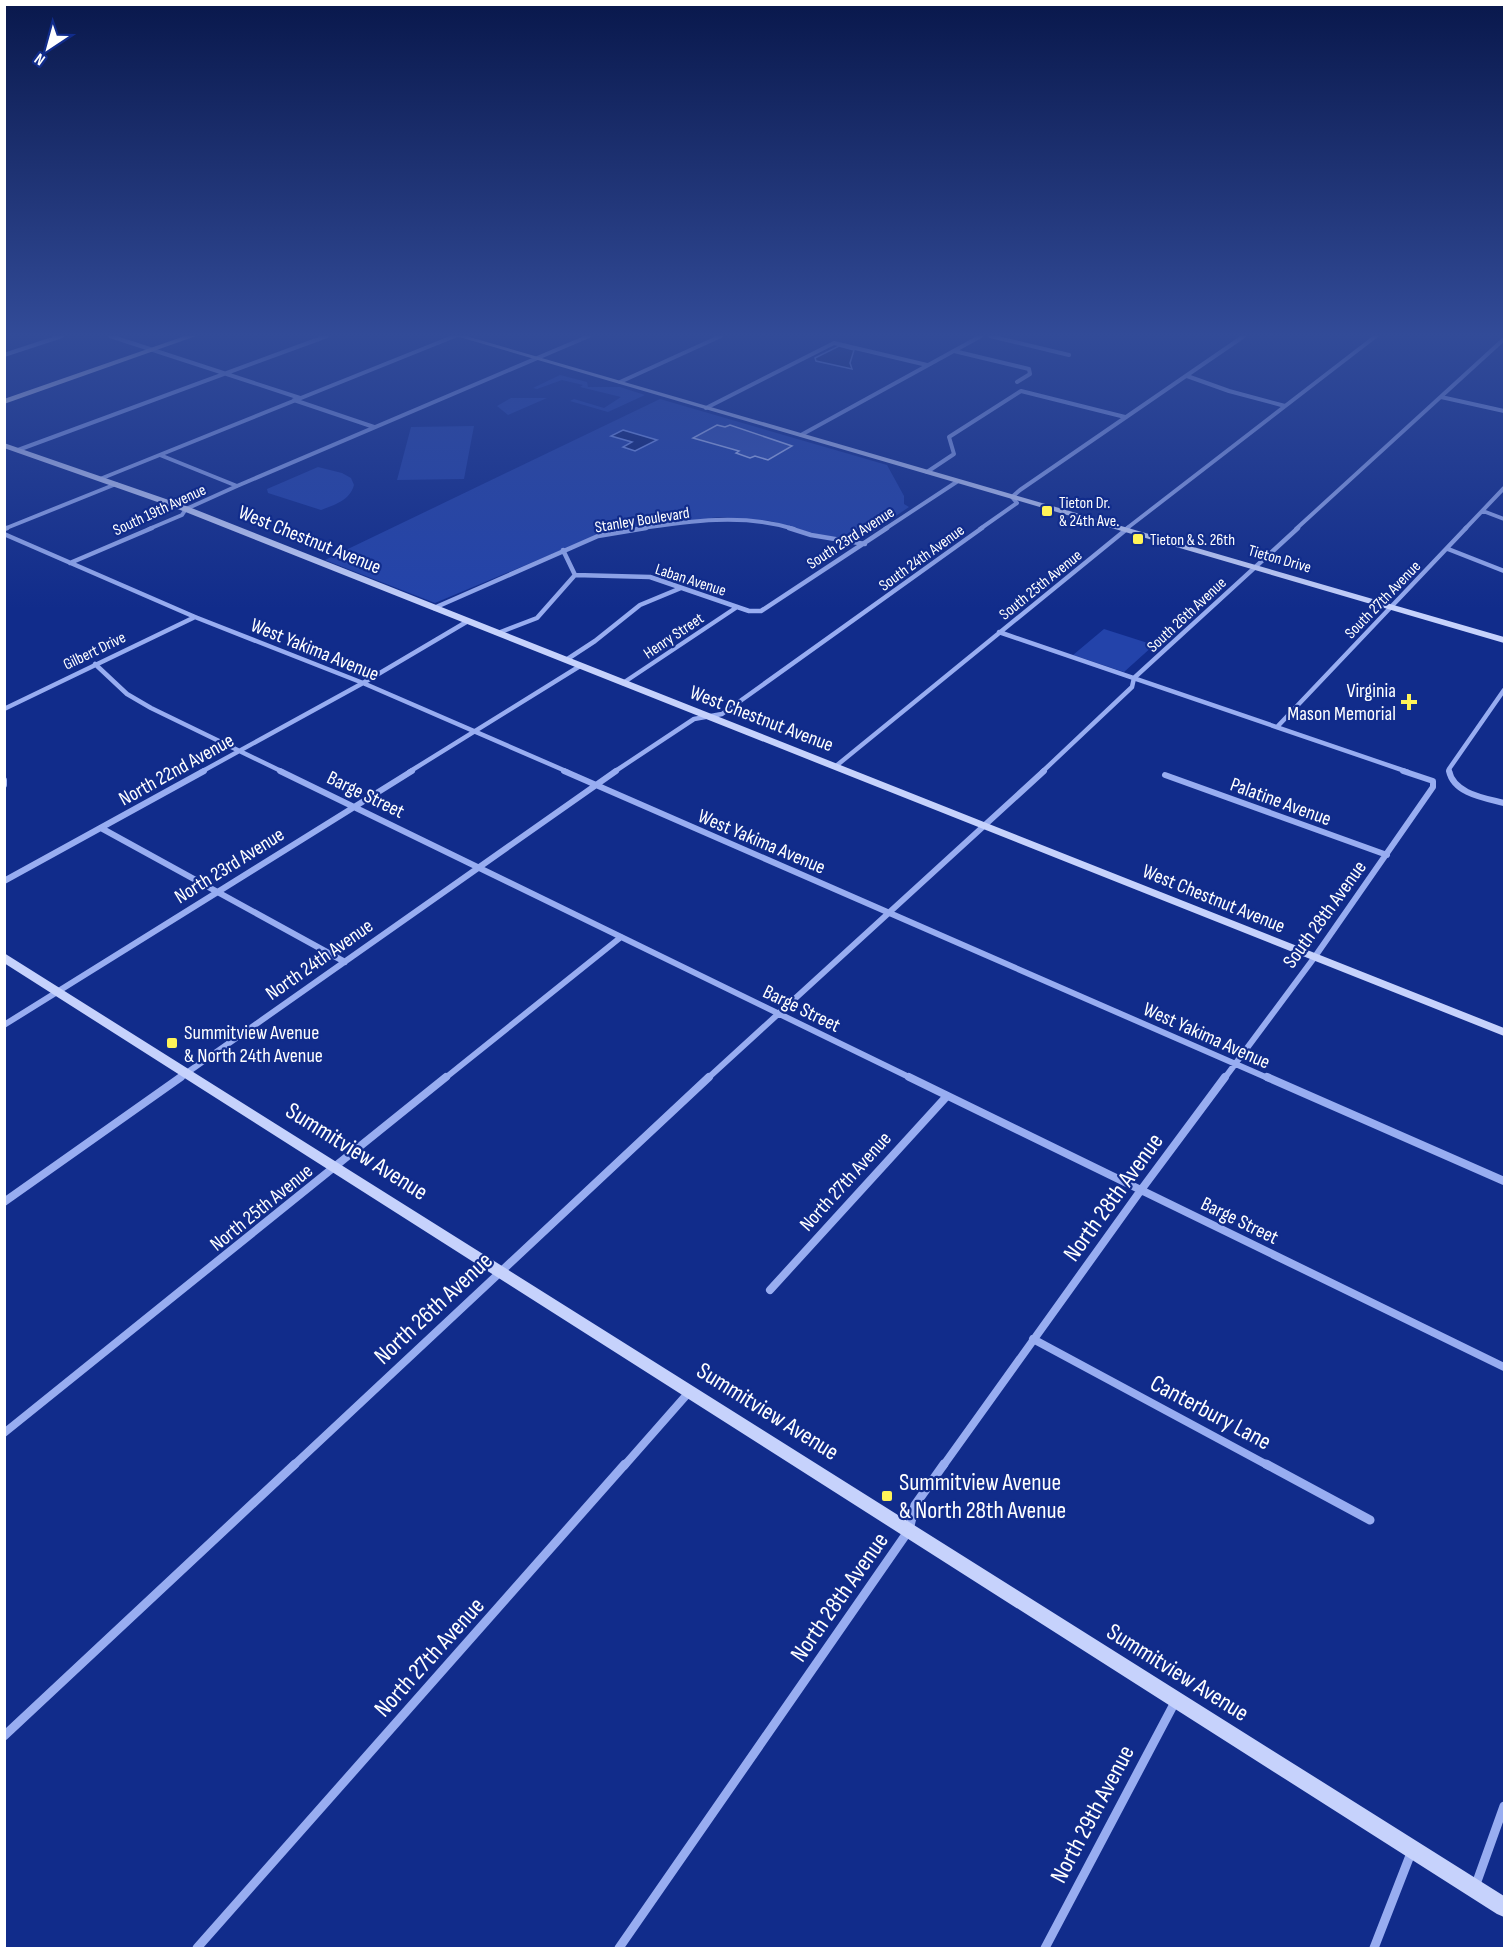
<svg xmlns="http://www.w3.org/2000/svg" width="1509" height="1953" viewBox="0 0 1509 1953" font-family="'Sofia Sans Condensed',sans-serif">
<style>
.green{fill:#2343aa}
.water{fill:#0a1e67;stroke:#89a4f5;stroke-width:1.5}
.building{fill:#3552b3;stroke:#bfcdfc;stroke-width:1.5}
.lines{fill:none;stroke-linecap:round;stroke-linejoin:round}
.street-far4{stroke:#98adf1;stroke-width:4}
.street-far3{stroke:#98adf1;stroke-width:4.5}
.street-far2{stroke:#98adf1;stroke-width:6}
.street-far1{stroke:#98adf1;stroke-width:8}
.street{stroke:#98adf1;stroke-width:9}
.secondary{fill:#c6d2fc;fill-rule:evenodd}
.primary{fill:#e2e7ff;fill-rule:evenodd}
.poi-dot{fill:#fff358;stroke:#112c8b;stroke-width:2}
.labels{text-anchor:middle;stroke-width:4.5;stroke-linejoin:round;paint-order:stroke}
.far-poi-label{font-size:16px;fill:#fff;stroke:#112c8b;text-anchor:start}
.far-street-label{font-size:16px;fill:#fff;stroke:#112c8b}
.street-label{font-size:20px;fill:#fff;stroke:#112c8b}
.poi-label{font-size:20px;fill:#fff;stroke:#112c8b;text-anchor:end}
.near-street-label{font-size:24px;fill:#fff;stroke:#112c8b}
.near-poi-label{font-size:24px;fill:#fff;stroke:#112c8b;text-anchor:start}
</style>
<rect width="100%" height="100%" fill="#112c8b"/>
<!-- green -->
<path class="green" d="M560,375L587,382L588,387H620L645,395L608,412L570,401L574,399L604,408L621,397L580,387L583,385L562,380L537,389L533,388Z
M511,398H547L508,415L497,406Z
M660,399L887,465L904,496V504L909,507L871,533L856,539L819,535L771,521L719,517L602,533L435,603L325,560Z
M474,426L464,479L397,480L411,427Z
M318,467L342,473L351,478L354,485C350,500 335,505 321,510L268,493L267,489Z
M1104,629L1154,645L1124,672L1073,655Z"/>
<!-- water -->
<path class="water" d="M839,346L854,350L850,363L852,369L816,361L815,358Z
M623,430L657,440L635,451L623,447L632,442L611,436Z"/>
<!-- building -->
<path class="building" d="M717,425L725,427L730,425L792,446L768,460L755,456L750,458L736,453L739,451L693,438Z"/>
<g class="lines">
<!-- street-far4 -->
<path class="street-far4" d="M110,336L300,398
M990,336L1069,355
M954,351L1029,369L1030,374L1017,382
M4,355L62,336
M1187,376L1229,391L1285,406
M620,382L721,336
M1441,397L1504,411
M294,400L374,427
M706,408L834,343L927,365
M801,435L981,336
M18,450L327,336
M160,455L237,486
M927,472L954,454L949,437L1021,391L1125,417
M100,479L455,336
M1483,511L1504,519
M4,529L116,484
M149,529L182,515L186,509L237,486L589,336
M637,529C688,521 744,513 794,529
M885,529L958,481
M980,529L1017,503L1012,497L1020,490L1244,336
M1126,529L1376,336
M1296,529L1504,339
M1465,529L1504,488"/>
<!-- street-far3 -->
<path class="street-far3" d="M789,528L811,535L865,544
M4,529L7,528
M4,534L195,617L363,683L568,772
M1448,549L1504,571
M563,550L575,575L650,577L749,611H761L887,528
M70,563L152,528
M434,608L598,536L646,528
M999,632L1408,772
M498,633L537,618L575,575
M566,660L595,641L640,605L681,588
M95,664L127,694L151,708L283,772
M623,683L737,607
M4,709L195,617
M1277,727L1466,528
M836,766L1128,528
M201,772L363,683L468,621
M409,772L580,666
M614,772L694,719L722,714L982,528
M1042,772L1132,687L1134,678L1298,528
M1450,772L1449,769L1504,690"/>
<!-- street-far2 -->
<path class="street-far2" d="M280,771L913,1079
M564,771L1270,1079
M1449,771C1454,794 1485,798 1504,803
M1165,775L1387,855
M4,780V785
M101,828L345,962
M4,881L204,771
M4,1025L412,771
M178,1079L616,771
M444,1079L621,937
M707,1079L1044,771
M1224,1079L1314,958L1433,787V781L1403,771"/>
<!-- street-far1 -->
<path class="street-far1" d="M909,1077L1504,1367
M1267,1077L1504,1181
M4,1202L181,1077
M770,1290L947,1096
M1033,1339L1269,1466
M4,1433L446,1077
M293,1466L709,1077
M624,1466L690,1391
M943,1466L1141,1190L1225,1077"/>
<!-- street -->
<path class="street" d="M1266,1464L1370,1520
M4,1736L295,1464
M1475,1887L1504,1806
M197,1948L625,1464
M619,1948L909,1530L915,1505L944,1464
M1045,1948L1175,1702
M1374,1948L1411,1853"/>
<!-- secondary -->
<path class="secondary" d="M456,336H466L1504,637V643Z
M4,443L189,507L1504,1028V1036L183,511L4,448Z
M4,953L1504,1896V1917L1497,1914L4,963Z"/>
<!-- primary -->
<path class="primary" d="M185,336H196L4,404V399Z"/>
</g>
<!-- sky -->
<linearGradient id="sky" x2="0" y2="1"><stop stop-color="#09184c"/><stop offset="0.55" stop-color="#324b98"/><stop offset="1" stop-color="#324b98" stop-opacity="0"/></linearGradient>
<rect width="1509" height="609" fill="url(#sky)"/>
<!-- markers -->
<g class="poi-dot">
<rect x="1041" y="505" width="12" height="12" rx="3"/>
<rect x="1132" y="533" width="12" height="12" rx="3"/>
<path d="M1406 693h6v6h6v6h-6v6h-6v-6h-6v-6h6z"/>
<rect x="166" y="1037" width="12" height="12" rx="3"/>
<rect x="881" y="1490" width="12" height="12" rx="3"/>
</g>
<g class="labels">
<!-- far-poi labels -->
<g class="far-poi-label">
<text x="1059" y="508">Tieton Dr.<tspan x="1059" dy="18">&amp; 24th Ave.</tspan></text>
<text x="1150" y="545">Tieton &amp; S. 26th</text>
</g>
<!-- far-street labels -->
<g class="far-street-label">
<text transform="translate(159 509) rotate(-25)" y="6">South 19th Avenue</text>
<text transform="translate(642 519) rotate(-9)" y="6">Stanley Boulevard</text>
<text transform="translate(850 537) rotate(-33)" y="6">South 23rd Avenue</text>
<text transform="translate(921 557) rotate(-36)" y="6">South 24th Avenue</text>
<text transform="translate(1280 558) rotate(16)" y="6">Tieton Drive</text>
<text transform="translate(691 579) rotate(18)" y="6">Laban Avenue</text>
<text transform="translate(1040 584) rotate(-39)" y="6">South 25th Avenue</text>
<text transform="translate(1382 599) rotate(-46)" y="6">South 27th Avenue</text>
<text transform="translate(1186 614) rotate(-43)" y="6">South 26th Avenue</text>
<text transform="translate(673 635) rotate(-34)" y="6">Henry Street</text>
<text transform="translate(94 650) rotate(-26)" y="6">Gilbert Drive</text>
</g>
<!-- street labels -->
<g class="street-label">
<text transform="translate(310 539) rotate(22)" y="7">West Chestnut Avenue</text>
<text transform="translate(315 649) rotate(22)" y="7">West Yakima Avenue</text>
<text transform="translate(762 718) rotate(21)" y="7">West Chestnut Avenue</text>
<text transform="translate(176 769) rotate(-29)" y="7">North 22nd Avenue</text>
<text transform="translate(366 794) rotate(26)" y="7">Barge Street</text>
<text transform="translate(1281 801) rotate(20)" y="7">Palatine Avenue</text>
<text transform="translate(762 841) rotate(23)" y="7">West Yakima Avenue</text>
<text transform="translate(229 865) rotate(-32)" y="7">North 23rd Avenue</text>
<text transform="translate(1214 898) rotate(22)" y="7">West Chestnut Avenue</text>
<text transform="translate(1324 914) rotate(-54)" y="7">South 28th Avenue</text>
<text transform="translate(319 959) rotate(-35)" y="7">North 24th Avenue</text>
<text transform="translate(802 1008) rotate(26)" y="7">Barge Street</text>
<text transform="translate(1207 1035) rotate(24)" y="7">West Yakima Avenue</text>
<text transform="translate(845 1181) rotate(-48)" y="7">North 27th Avenue</text>
<text transform="translate(261 1207) rotate(-39)" y="7">North 25th Avenue</text>
<text transform="translate(1240 1220) rotate(26)" y="7">Barge Street</text>
</g>
<!-- poi labels -->
<g class="poi-label">
<text x="1396" y="697">Virginia<tspan x="1396" dy="23">Mason Memorial</tspan></text>
<text x="184" y="1039" text-anchor="start">Summitview Avenue<tspan x="184" dy="23">&amp; North 24th Avenue</tspan></text>
</g>
<!-- near-street labels -->
<g class="near-street-label">
<text transform="translate(357 1151) rotate(32)" y="8">Summitview Avenue</text>
<text transform="translate(1113 1197) rotate(-54)" y="8">North 28th Avenue</text>
<text transform="translate(433 1308) rotate(-43)" y="8">North 26th Avenue</text>
<text transform="translate(768 1411) rotate(32)" y="8">Summitview Avenue</text>
<text transform="translate(1211 1412) rotate(28)" y="8">Canterbury Lane</text>
<text transform="translate(839 1597) rotate(-55)" y="8">North 28th Avenue</text>
<text transform="translate(429 1657) rotate(-48)" y="8">North 27th Avenue</text>
<text transform="translate(1178 1672) rotate(32)" y="8">Summitview Avenue</text>
<text transform="translate(1092 1814) rotate(-62)" y="8">North 29th Avenue</text>
</g>
<!-- near-poi labels -->
<g class="near-poi-label">
<text x="899" y="1490">Summitview Avenue<tspan x="899" dy="28">&amp; North 28th Avenue</tspan></text>
</g>
</g>
<!-- border -->
<rect width="1509" height="1953" fill="none" stroke="#ffffff" stroke-width="12"/>
<!-- north arrow -->
<g transform="translate(48 48) rotate(216)" stroke="#112c8b" stroke-width="4.5" paint-order="stroke">
<path d="M0-4.5L10 22L0 15L-10 22Z" fill="#ffffff"/>
<text y="-9" font-size="16" font-weight="bold" text-anchor="middle" fill="#ffffff">N</text>
</g>
</svg>
